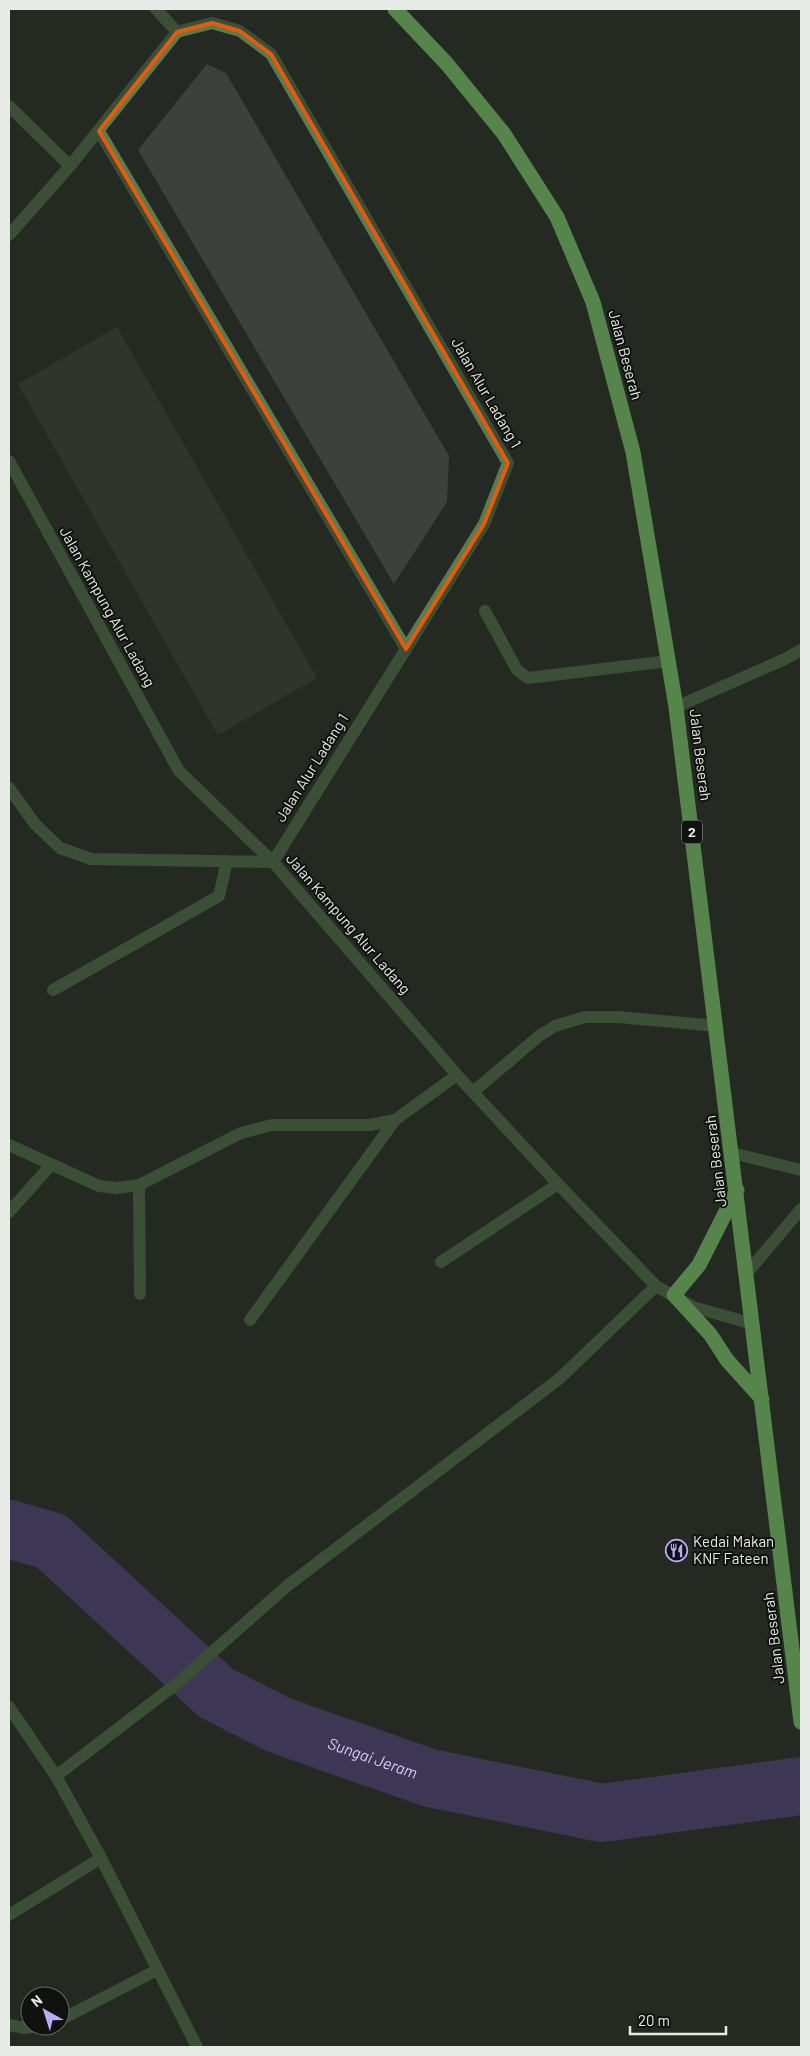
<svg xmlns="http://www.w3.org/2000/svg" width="810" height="2056" viewBox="0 0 810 2056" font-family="Barlow,sans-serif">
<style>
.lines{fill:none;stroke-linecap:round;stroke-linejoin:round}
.river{stroke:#5b4590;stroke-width:58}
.building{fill:#3c423b}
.minor{stroke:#567c4f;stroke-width:12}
.highway{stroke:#90f37d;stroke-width:15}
.marked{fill:none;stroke:#e8590c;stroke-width:4;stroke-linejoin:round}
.labels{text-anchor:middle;stroke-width:4;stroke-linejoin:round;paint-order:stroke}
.shield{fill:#0f120e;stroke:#a6aaa5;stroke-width:1}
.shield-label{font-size:14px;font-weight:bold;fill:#e7ebe6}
.street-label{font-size:15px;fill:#e7ebe6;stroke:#0f120e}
.poi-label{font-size:15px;fill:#e7ebe6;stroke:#0f120e;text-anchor:start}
.water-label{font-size:16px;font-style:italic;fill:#d9cffb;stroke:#0f120e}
</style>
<rect width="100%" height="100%" fill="#242a23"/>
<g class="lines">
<!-- river -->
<path class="river" id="s1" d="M9,1529L51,1541L216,1693L279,1725L430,1778L602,1813L801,1786"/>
</g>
<!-- building -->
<path class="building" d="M207,64L226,73L449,456L447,502L394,584L138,150Z
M117,327L317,678L218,735L18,384Z"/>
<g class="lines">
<!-- minor -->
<path class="minor" d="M156,9L177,32
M9,106L70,166
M99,131L406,649
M9,235L70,166L177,32
M9,461L179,771L273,862L457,1075L558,1184L656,1286L693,1307L753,1324
M485,611L517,670L528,678L669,661
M676,707L785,659L801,650
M9,788L35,824L60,848L91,859L273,862L484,524L508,463L271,54L240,31L212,23L177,32
M53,990L219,896L227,861
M473,1092L539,1036L555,1026L585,1017H618L717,1026
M9,1145L99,1186L116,1188L139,1185L241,1133L272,1125H370L395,1120L457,1075
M732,1153L801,1170
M139,1185L140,1294
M9,1212L51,1165
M441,1262L558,1184
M747,1273L801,1209
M250,1320L395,1120
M9,1707L56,1776L101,1858L197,2047
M56,1776L175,1685L287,1586L559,1379L656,1286
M9,1915L101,1858
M60,2020L157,1970
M9,2025L25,2028L36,2026"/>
<!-- highway -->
<path class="highway" d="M395,9L447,64L504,134L557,217L593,302L633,452L676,707L801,1722
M737,1190L699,1265L674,1295L710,1334L727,1360L762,1399"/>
</g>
<!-- marked area -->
<path d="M0 0H810V2056H0ZM212,23L240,31L271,54L508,463L484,524L406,649L99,131L177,32Z" fill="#242a23" fill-opacity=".55" fill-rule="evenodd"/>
<path class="marked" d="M212,23L240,31L271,54L508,463L484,524L406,649L99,131L177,32Z"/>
<!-- icons -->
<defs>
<symbol id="restaurant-ring" viewBox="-11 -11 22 22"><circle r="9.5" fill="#0f120e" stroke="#bcaaf6" stroke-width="1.5"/><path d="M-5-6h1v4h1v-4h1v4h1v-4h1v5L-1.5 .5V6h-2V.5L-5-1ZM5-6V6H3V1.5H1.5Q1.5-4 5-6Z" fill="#bcaaf6"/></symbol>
</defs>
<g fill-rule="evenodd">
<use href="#restaurant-ring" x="664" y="1538" width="25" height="25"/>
</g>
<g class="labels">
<!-- shield labels -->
<rect class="shield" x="682" y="820.5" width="20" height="23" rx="4"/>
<g class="shield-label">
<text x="692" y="837">2</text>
</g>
<!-- street labels -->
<g class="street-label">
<text transform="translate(625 355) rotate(75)" y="5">Jalan Beserah</text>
<text transform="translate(486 393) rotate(60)" y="5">Jalan Alur Ladang 1</text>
<text transform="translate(107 607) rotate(61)" y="5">Jalan Kampung Alur Ladang</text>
<text transform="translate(700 755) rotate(83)" y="5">Jalan Beserah</text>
<text transform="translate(312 768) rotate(-58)" y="5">Jalan Alur Ladang 1</text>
<text transform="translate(348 924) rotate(49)" y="5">Jalan Kampung Alur Ladang</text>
<text transform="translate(716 1161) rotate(-97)" y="5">Jalan Beserah</text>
<text transform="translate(774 1638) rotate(-97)" y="5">Jalan Beserah</text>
</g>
<!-- poi labels -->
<g class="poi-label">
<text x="693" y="1547">Kedai Makan<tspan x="693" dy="17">KNF Fateen</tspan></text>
</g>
<!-- water labels -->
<g class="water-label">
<text dy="6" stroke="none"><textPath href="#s1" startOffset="438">Sungai Jeram</textPath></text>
</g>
</g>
<!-- border -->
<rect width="810" height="2056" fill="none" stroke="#e7ebe6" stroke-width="20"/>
<!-- north arrow -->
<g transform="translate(45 2011) rotate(321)"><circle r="24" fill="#0f120e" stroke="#656964"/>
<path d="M0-4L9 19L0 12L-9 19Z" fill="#bcaaf6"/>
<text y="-8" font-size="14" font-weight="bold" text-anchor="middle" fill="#e7ebe6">N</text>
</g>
<!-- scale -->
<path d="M630 2026v8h96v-8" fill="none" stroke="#e7ebe6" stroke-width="2.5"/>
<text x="638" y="2026" font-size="15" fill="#e7ebe6" stroke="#0f120e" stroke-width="4" paint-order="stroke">20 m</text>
</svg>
